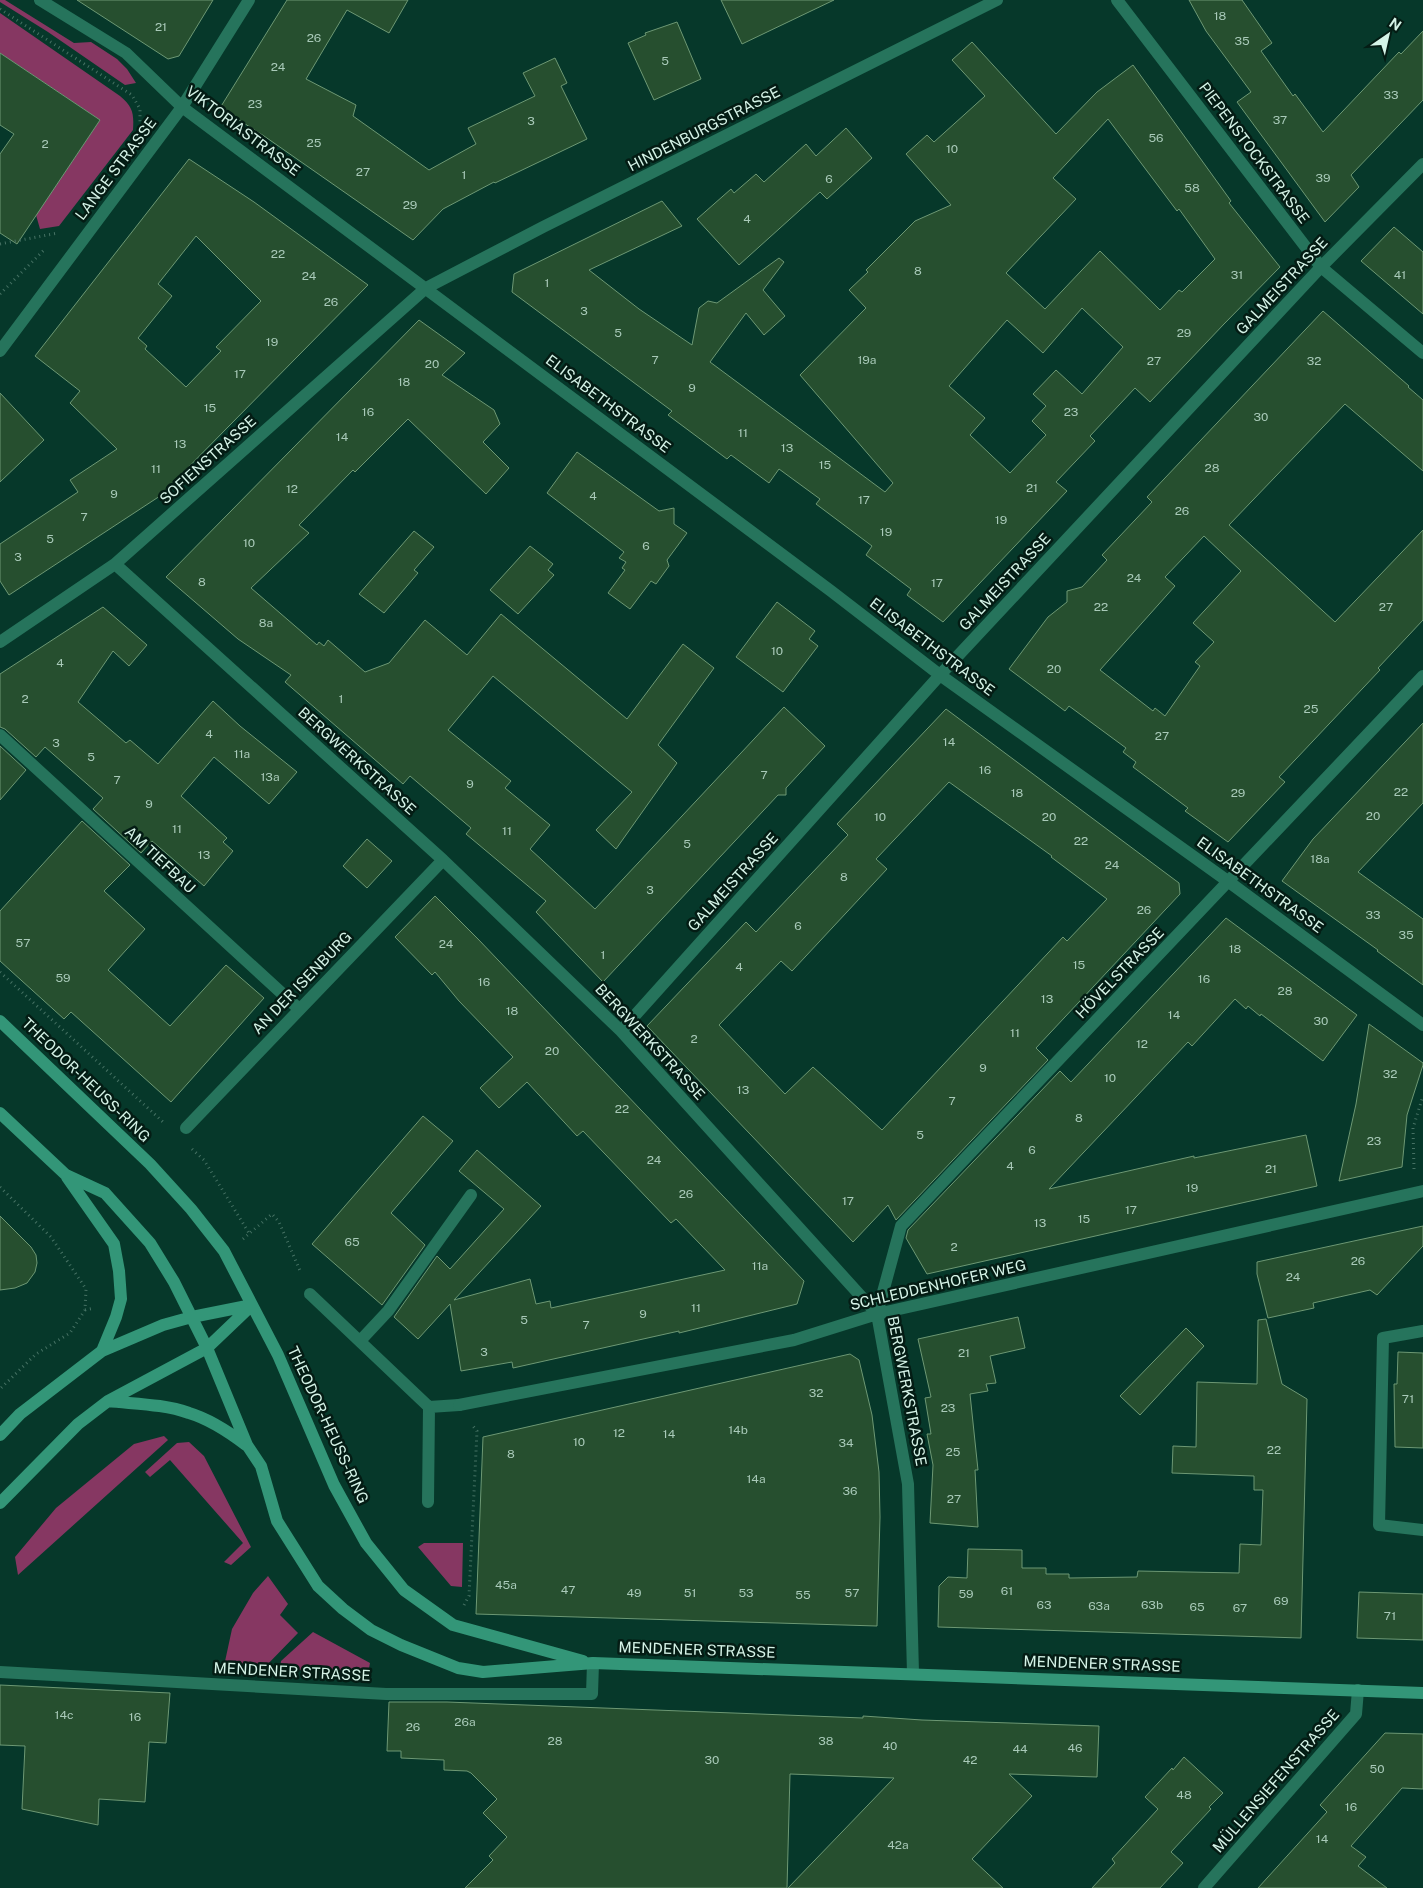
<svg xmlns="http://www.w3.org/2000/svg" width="1423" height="1888" font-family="'Public Sans',sans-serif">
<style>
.green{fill:#863762}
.building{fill:#264f2f;stroke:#6d9874;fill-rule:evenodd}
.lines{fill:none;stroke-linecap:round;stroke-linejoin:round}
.path{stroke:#467264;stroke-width:3;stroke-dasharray:1 4;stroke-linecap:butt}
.lane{stroke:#26745c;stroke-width:12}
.street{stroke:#26745c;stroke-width:12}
.secondary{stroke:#339678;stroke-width:12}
.labels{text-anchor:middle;stroke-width:5;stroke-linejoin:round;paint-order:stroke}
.number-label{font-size:12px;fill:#a9cab9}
.street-label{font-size:15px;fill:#d5f3e7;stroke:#041c14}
</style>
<rect width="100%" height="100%" fill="#06382a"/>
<!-- green -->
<path class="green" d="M0,0H5L74,43L91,42L117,59L127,69L136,83L125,85L48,32L0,2Z
M0,13L120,96C133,107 134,113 133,130L59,226L40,229L36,215L100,120L0,53Z
M164,1436L168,1440L18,1575L15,1557L56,1508L134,1444Z
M189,1442L204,1456L251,1547L231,1565L224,1562L243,1543L170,1460L150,1477L145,1472L177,1443Z
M424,1543H463L462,1587L451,1586L418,1547Z
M268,1576L288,1604L280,1615L298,1633L264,1668L224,1666L232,1629L253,1593Z
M313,1632L370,1663L368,1674L280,1669L281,1661Z"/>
<!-- building -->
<path class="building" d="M77,0H213L179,56L168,59Z
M287,0H408L389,33L347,10L306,79L356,105L353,116L429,170L476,144L468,128L535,96L523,73L555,58L567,83L561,86L587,139L495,183L494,182L443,209L413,240L264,136L220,108Z
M721,0H834L742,44Z
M1189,0H1242L1272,43L1261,51L1293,96L1295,94L1323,132L1399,52L1401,54L1423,31V100L1351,175L1359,187L1325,222L1237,102L1251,92L1206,31Z
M677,22L701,79L654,100L628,43L646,35L645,33Z
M972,42L1056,134L1097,92L1133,65L1231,201L1229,203L1280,267L1224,324L1150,402L1135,388L1090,436L1095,441L1056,482L1067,491L943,622L907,595L911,589L866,555L872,546L816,504L820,499L779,469L769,483L731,455L727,459L668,415L672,411L512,292L514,274L662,201L682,226L589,270L639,309L692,345L699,308L708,301L717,303L779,258L784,262L763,290L785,316L764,335L746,313L710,362L885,492L893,483L800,375L866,308L849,290L868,272L866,270L915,221L951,205L906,154L927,135L934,142L985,96L952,60ZM1108,119L1177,211L1179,209L1215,259L1182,292L1179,290L1160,310L1100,251L1045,309L1006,273L1076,199L1053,178ZM1082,308L1123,347L1082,394L1056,370L1033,394L1046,406L1032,421L1046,435L1010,473L970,435L985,418L949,386L1007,320L1043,353Z
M0,53L100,120L17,244L0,233V154L14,134L0,125Z
M846,128L872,158L827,199L820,192L739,265L697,219L731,189L734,193L756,174L764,182L806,144L816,156Z
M189,159L254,202L368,285L160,496L9,595L0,581V544L78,492L70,480L117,449L70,403L80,391L35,356ZM196,236L261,301L216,347L221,351L186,387L145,349L147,346L138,338L172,296L158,284Z
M1394,227L1423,252V314L1361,261Z
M1323,311L1409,386L1408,387L1423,400V471L1345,404L1229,525L1335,622L1423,530V620L1378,668L1380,670L1279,777L1285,782L1228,842L1185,811L1188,808L1133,767L1136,762L1123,752L1126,748L1069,706L1065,711L1009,669L1048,617L1067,602V591L1082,587L1107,560L1102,555L1152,502L1147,497ZM1204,536L1241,571L1193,623L1214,642L1195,662L1200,666L1165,716L1155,708L1153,711L1100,670L1175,586L1165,577Z
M419,320L465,353L442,375L494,410L500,424L483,442L509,468L486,494L408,419L355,472L353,470L299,525L309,533L251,588L317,645L319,642L324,646L328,640L365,672L389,663L425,620L467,655L501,614L627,719L683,644L714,668L658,745L677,763L616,849L596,830L632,792L493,676L448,730L511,781L505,788L550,825L530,849L595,909L784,707L825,746L786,788V795H778L603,982L536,912L546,901L466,834L471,828L410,776L403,784L285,682L291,675L238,639L166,577Z
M0,393L44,440L0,482Z
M577,452L659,511L674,508V524L687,533L667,560L669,566L656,584L651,581L630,609L608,593L625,570L622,568L626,562L619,558L624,552L547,493Z
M414,531L434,547L414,570L418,573L384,613L359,594Z
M530,546L553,564L548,570L554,575L518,614L490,590Z
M777,602L815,631L809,639L818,646L783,692L736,657Z
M103,607L147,645L129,666L113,651L78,702L126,743L130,740L158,764L213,701L240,726L297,772L269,804L214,757L181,796L227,838L223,842L233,851L204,886L152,841L141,853L93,809L103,798L45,747L36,757L5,729L0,727V674Z
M946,709L1179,883L1180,894L1036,1048L1048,1060L896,1220L888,1205L853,1242L647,1026L746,922L756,932L848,835L837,824ZM949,782L1052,856L1051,857L1107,899L1067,941L1063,937L882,1130L813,1067L785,1094L719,1025L781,961L792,971L887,869L876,859Z
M1423,723V803L1358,872L1423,919V985L1377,951L1378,950L1282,881L1313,839Z
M0,746L26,770L0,800Z
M82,821L130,865L104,891L145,929L108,970L170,1026L226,965L264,998L171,1102L71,1012L64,1019L0,961V911Z
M367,839L392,861L367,888L343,866Z
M435,896L478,939L804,1281L797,1304L679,1333V1331L513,1368L512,1362L461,1371L450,1304L418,1339L394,1317L437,1256L450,1269L504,1209L459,1171L477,1150L541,1206L454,1300L530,1279L536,1304L550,1301L551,1308L725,1270L676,1219L671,1223L583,1131L577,1136L527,1082L499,1108L480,1088L513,1057L459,1001L435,972L432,975L395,937Z
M1226,918L1357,1015L1323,1061L1261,1014L1260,1016L1248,1006L1246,1009L1235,999L1192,1046L1188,1042L1049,1189L1194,1156V1158L1306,1135L1317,1186L927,1274L906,1238L908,1230L1060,1071L1071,1082Z
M1369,1024L1423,1063V1065L1407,1115L1402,1167L1339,1181L1356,1104Z
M423,1116L453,1141L391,1213L425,1245L382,1305L312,1244Z
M0,1216L31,1247L36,1255L37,1263L35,1272L27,1283L15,1288L0,1290Z
M1423,1226V1246L1377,1295L1370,1290L1313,1303L1314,1308L1268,1318L1257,1274V1262Z
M1018,1317L1025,1348L990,1356L996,1383L986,1384L988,1391L970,1394L978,1470H975L978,1527L930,1523L933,1465L927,1434H931L925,1398L931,1397L918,1339Z
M1266,1319L1282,1384L1307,1399L1301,1638L938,1627L939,1586L948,1577L967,1578L968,1549L1022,1550V1568H1046V1574H1069V1578L1137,1577L1138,1571L1239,1573L1240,1544L1261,1545L1263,1490H1254V1476L1172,1473L1173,1446L1196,1447L1197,1382L1257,1384L1258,1320Z
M1186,1328L1204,1346L1140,1415L1120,1396Z
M1398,1352L1423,1353V1448L1395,1447L1394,1384H1397Z
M850,1354L859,1360L872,1415L879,1472L880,1517L877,1626L476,1614L483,1437Z
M1359,1592L1423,1594V1640L1357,1638Z
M0,1685L170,1693L166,1743L149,1742L145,1802L99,1799L98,1825L22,1809L25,1746L0,1745Z
M389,1702H447L863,1718V1716L922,1720L1099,1726L1097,1777L1009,1774L1032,1796L972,1859L1003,1888H788L894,1778L790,1774L787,1888H465L493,1860L489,1856L507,1837L483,1813L497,1799L471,1773L467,1771L444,1770V1760L401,1758V1751H387Z
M1385,1733L1423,1734V1789L1402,1788L1351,1846L1366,1857L1358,1866L1387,1888H1258L1327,1812L1320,1805Z
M1184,1757L1223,1793L1209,1807L1211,1809L1171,1852L1183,1863L1160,1888H1092L1115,1863L1112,1859L1158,1809L1145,1797L1172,1768L1173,1770Z"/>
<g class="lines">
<!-- path -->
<path class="path" d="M0,9L132,95L140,109V122
M0,244L58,233
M0,294L44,250
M0,972L163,1122
M192,1149L204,1160L249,1233
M1414,1169L1413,1128L1423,1096
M0,1187L51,1237L86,1289L85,1310L70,1333L36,1354L0,1389
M243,1239L272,1214L279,1222L301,1273
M85,1310L94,1308
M464,1605L469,1596L477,1431L473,1426"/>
<!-- lane -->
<path class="lane" d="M310,1294L429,1407L459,1405
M1423,1331L1383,1338L1379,1525L1423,1530
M360,1341L388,1311L471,1195
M428,1502L429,1407"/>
<!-- street -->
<path class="street" d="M40,0L126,53L182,107L831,591L940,675L1229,882L1423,1025
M1117,0L1321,267L1423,353
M0,351L182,107L249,0
M115,564L443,860L621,1031L877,1314L908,1484L913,1673
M0,642L115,564L426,288L543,227L997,0
M0,735L299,1009
M621,1031L940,675L1321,267L1423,164
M186,1128L443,860
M877,1314L901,1226L1423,676
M459,1405L794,1340L877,1314L1423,1191
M0,1672L386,1694H592L593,1663
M1204,1888L1356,1714L1358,1690"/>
<!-- secondary -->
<path class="secondary" d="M0,1021L150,1164L191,1209L224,1251L278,1355L334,1485L366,1543L404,1590L453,1625L583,1661
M0,1113L66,1175L105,1193L150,1243L174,1282L207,1348L247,1445L261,1466L277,1521L318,1586L343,1609L371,1630L401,1645L458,1668L483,1672L593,1663L1423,1693
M67,1177L114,1244L119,1271L121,1299L116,1317L102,1351
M108,1401C135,1404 164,1404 189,1413C209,1419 229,1432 246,1445
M0,1435L20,1414L102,1351L163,1325L192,1317L252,1305
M0,1503L78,1424L108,1401L207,1348L252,1305"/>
</g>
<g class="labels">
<!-- number labels -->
<g class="number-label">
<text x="1220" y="20">18</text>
<text x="161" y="31">21</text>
<text x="314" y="42">26</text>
<text x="1242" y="45">35</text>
<text x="665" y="65">5</text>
<text x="278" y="71">24</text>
<text x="1391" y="99">33</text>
<text x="255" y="108">23</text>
<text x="1280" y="124">37</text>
<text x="531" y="125">3</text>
<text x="1156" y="142">56</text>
<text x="314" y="147">25</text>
<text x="45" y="148">2</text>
<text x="952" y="153">10</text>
<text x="363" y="176">27</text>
<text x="464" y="179">1</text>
<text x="1323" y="182">39</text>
<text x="829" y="183">6</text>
<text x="1192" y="192">58</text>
<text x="410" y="209">29</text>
<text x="747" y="223">4</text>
<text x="278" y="258">22</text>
<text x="918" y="275">8</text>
<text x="1237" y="279">31</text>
<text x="1400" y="279">41</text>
<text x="309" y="280">24</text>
<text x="547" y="287">1</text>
<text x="331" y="306">26</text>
<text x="584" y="315">3</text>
<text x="618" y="337">5</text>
<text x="1184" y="337">29</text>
<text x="272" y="346">19</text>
<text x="655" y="364">7</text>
<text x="867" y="364">19a</text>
<text x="1154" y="365">27</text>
<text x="1314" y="365">32</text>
<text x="432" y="368">20</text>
<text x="240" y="378">17</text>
<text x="404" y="386">18</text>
<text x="692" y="392">9</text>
<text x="210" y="412">15</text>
<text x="368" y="416">16</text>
<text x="1071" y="416">23</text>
<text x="1261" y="421">30</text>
<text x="743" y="437">11</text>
<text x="342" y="441">14</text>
<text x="180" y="448">13</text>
<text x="787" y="452">13</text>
<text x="825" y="469">15</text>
<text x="1212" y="472">28</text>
<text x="156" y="473">11</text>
<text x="1032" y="492">21</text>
<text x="292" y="493">12</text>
<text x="114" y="498">9</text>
<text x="593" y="500">4</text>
<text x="864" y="504">17</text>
<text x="1182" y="515">26</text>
<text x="84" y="521">7</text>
<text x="1001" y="524">19</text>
<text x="886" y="536">19</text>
<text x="50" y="543">5</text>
<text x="249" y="547">10</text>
<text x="646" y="550">6</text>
<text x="18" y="561">3</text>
<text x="1134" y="582">24</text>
<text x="202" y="586">8</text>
<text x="937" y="587">17</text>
<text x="1101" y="611">22</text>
<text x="1386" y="611">27</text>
<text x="266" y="627">8a</text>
<text x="777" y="655">10</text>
<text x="60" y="667">4</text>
<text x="1054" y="673">20</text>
<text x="25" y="703">2</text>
<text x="341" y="703">1</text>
<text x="1311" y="713">25</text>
<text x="209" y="738">4</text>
<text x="1162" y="740">27</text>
<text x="949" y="746">14</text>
<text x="56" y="747">3</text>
<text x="242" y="758">11a</text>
<text x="91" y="761">5</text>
<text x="985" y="774">16</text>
<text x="764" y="779">7</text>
<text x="270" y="781">13a</text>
<text x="117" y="784">7</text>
<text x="470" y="788">9</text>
<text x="1401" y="796">22</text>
<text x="1017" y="797">18</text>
<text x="1238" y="797">29</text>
<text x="149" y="808">9</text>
<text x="1373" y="820">20</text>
<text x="880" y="821">10</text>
<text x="1049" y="821">20</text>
<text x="177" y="833">11</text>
<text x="507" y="835">11</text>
<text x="1081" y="845">22</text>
<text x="687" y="848">5</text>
<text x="204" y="859">13</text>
<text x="1320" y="863">18a</text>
<text x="1112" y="869">24</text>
<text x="844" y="881">8</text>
<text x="650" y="894">3</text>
<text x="1144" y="914">26</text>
<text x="1373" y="919">33</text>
<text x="798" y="930">6</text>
<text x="1406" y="939">35</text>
<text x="23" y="947">57</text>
<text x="446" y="948">24</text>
<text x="1235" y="953">18</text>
<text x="603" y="959">1</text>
<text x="1079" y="969">15</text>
<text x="739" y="971">4</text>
<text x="63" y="982">59</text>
<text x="1204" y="983">16</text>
<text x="484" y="986">16</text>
<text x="1285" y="995">28</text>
<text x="1047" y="1003">13</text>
<text x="512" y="1015">18</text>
<text x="1174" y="1019">14</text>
<text x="1321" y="1025">30</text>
<text x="1015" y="1037">11</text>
<text x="694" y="1043">2</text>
<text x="1142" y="1048">12</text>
<text x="552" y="1055">20</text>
<text x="983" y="1072">9</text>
<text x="1390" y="1078">32</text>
<text x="1110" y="1082">10</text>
<text x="743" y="1094">13</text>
<text x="952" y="1105">7</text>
<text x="622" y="1113">22</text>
<text x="1079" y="1122">8</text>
<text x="920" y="1139">5</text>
<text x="1374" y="1145">23</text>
<text x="1032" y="1154">6</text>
<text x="654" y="1164">24</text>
<text x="1010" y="1170">4</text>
<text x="1271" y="1173">21</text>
<text x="1192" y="1192">19</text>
<text x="686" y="1198">26</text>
<text x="848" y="1205">17</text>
<text x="1131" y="1214">17</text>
<text x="1084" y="1223">15</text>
<text x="1040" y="1227">13</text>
<text x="352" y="1246">65</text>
<text x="954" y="1251">2</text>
<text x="1358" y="1265">26</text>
<text x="760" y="1270">11a</text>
<text x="1293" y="1281">24</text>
<text x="696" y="1312">11</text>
<text x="643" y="1318">9</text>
<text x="524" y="1324">5</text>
<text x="586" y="1329">7</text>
<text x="484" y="1356">3</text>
<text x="964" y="1357">21</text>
<text x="816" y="1397">32</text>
<text x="1408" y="1403">71</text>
<text x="948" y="1412">23</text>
<text x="738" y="1434">14b</text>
<text x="619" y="1437">12</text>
<text x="669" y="1438">14</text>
<text x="579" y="1446">10</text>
<text x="846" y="1447">34</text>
<text x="1274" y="1454">22</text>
<text x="953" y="1456">25</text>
<text x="511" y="1458">8</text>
<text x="756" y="1483">14a</text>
<text x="850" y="1495">36</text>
<text x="954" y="1503">27</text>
<text x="506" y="1589">45a</text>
<text x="568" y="1594">47</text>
<text x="1007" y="1595">61</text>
<text x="634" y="1597">49</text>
<text x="690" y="1597">51</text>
<text x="746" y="1597">53</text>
<text x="852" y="1597">57</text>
<text x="966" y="1598">59</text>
<text x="803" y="1599">55</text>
<text x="1281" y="1605">69</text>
<text x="1044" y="1609">63</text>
<text x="1152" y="1609">63b</text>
<text x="1099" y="1610">63a</text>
<text x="1197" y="1611">65</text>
<text x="1240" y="1612">67</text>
<text x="1390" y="1620">71</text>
<text x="64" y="1719">14c</text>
<text x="135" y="1721">16</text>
<text x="465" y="1726">26a</text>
<text x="413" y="1731">26</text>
<text x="555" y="1745">28</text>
<text x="826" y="1745">38</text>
<text x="890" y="1750">40</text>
<text x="1075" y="1752">46</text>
<text x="1020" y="1753">44</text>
<text x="712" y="1764">30</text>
<text x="970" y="1764">42</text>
<text x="1377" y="1773">50</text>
<text x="1184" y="1799">48</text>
<text x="1351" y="1811">16</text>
<text x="1322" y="1843">14</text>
<text x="898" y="1849">42a</text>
</g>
<!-- street labels -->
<g class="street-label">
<text transform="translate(704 129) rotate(-27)" y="5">HINDENBURGSTRASSE</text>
<text transform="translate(243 131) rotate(37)" y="5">VIKTORIASTRASSE</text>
<text transform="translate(1254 153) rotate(53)" y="5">PIEPENSTOCKSTRASSE</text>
<text transform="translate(116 169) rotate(-53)" y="5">LANGE STRASSE</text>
<text transform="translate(1282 286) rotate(-47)" y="5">GALMEISTRASSE</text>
<text transform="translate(608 404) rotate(37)" y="5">ELISABETHSTRASSE</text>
<text transform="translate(208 460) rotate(-42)" y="5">SOFIENSTRASSE</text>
<text transform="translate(1005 582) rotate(-47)" y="5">GALMEISTRASSE</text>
<text transform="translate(932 647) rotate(37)" y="5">ELISABETHSTRASSE</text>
<text transform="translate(357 761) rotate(42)" y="5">BERGWERKSTRASSE</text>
<text transform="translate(160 860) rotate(43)" y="5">AM TIEFBAU</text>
<text transform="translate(733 882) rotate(-48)" y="5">GALMEISTRASSE</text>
<text transform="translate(1260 885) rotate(36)" y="5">ELISABETHSTRASSE</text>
<text transform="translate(1120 973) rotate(-46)" y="5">HÖVELSTRASSE</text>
<text transform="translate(302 983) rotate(-46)" y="5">AN DER ISENBURG</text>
<text transform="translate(650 1042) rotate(47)" y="5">BERGWERKSTRASSE</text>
<text transform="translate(86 1080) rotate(44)" y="5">THEODOR-HEUSS-RING</text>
<text transform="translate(938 1285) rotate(-13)" y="5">SCHLEDDENHOFER WEG</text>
<text transform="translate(907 1391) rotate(79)" y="5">BERGWERKSTRASSE</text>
<text transform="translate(328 1425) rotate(65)" y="5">THEODOR-HEUSS-RING</text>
<text transform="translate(697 1650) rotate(2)" y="5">MENDENER STRASSE</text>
<text transform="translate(1102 1664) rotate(2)" y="5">MENDENER STRASSE</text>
<text transform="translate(292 1672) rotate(3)" y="5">MENDENER STRASSE</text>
<text transform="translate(1276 1781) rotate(-49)" y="5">MÜLLENSIEFENSTRASSE</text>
</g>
</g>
<!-- north arrow -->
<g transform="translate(1388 35) rotate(34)" stroke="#041c14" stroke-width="4" paint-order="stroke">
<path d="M0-4L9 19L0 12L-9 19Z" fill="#d5f3e7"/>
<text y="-8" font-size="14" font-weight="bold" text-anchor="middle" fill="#d5f3e7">N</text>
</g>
</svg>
